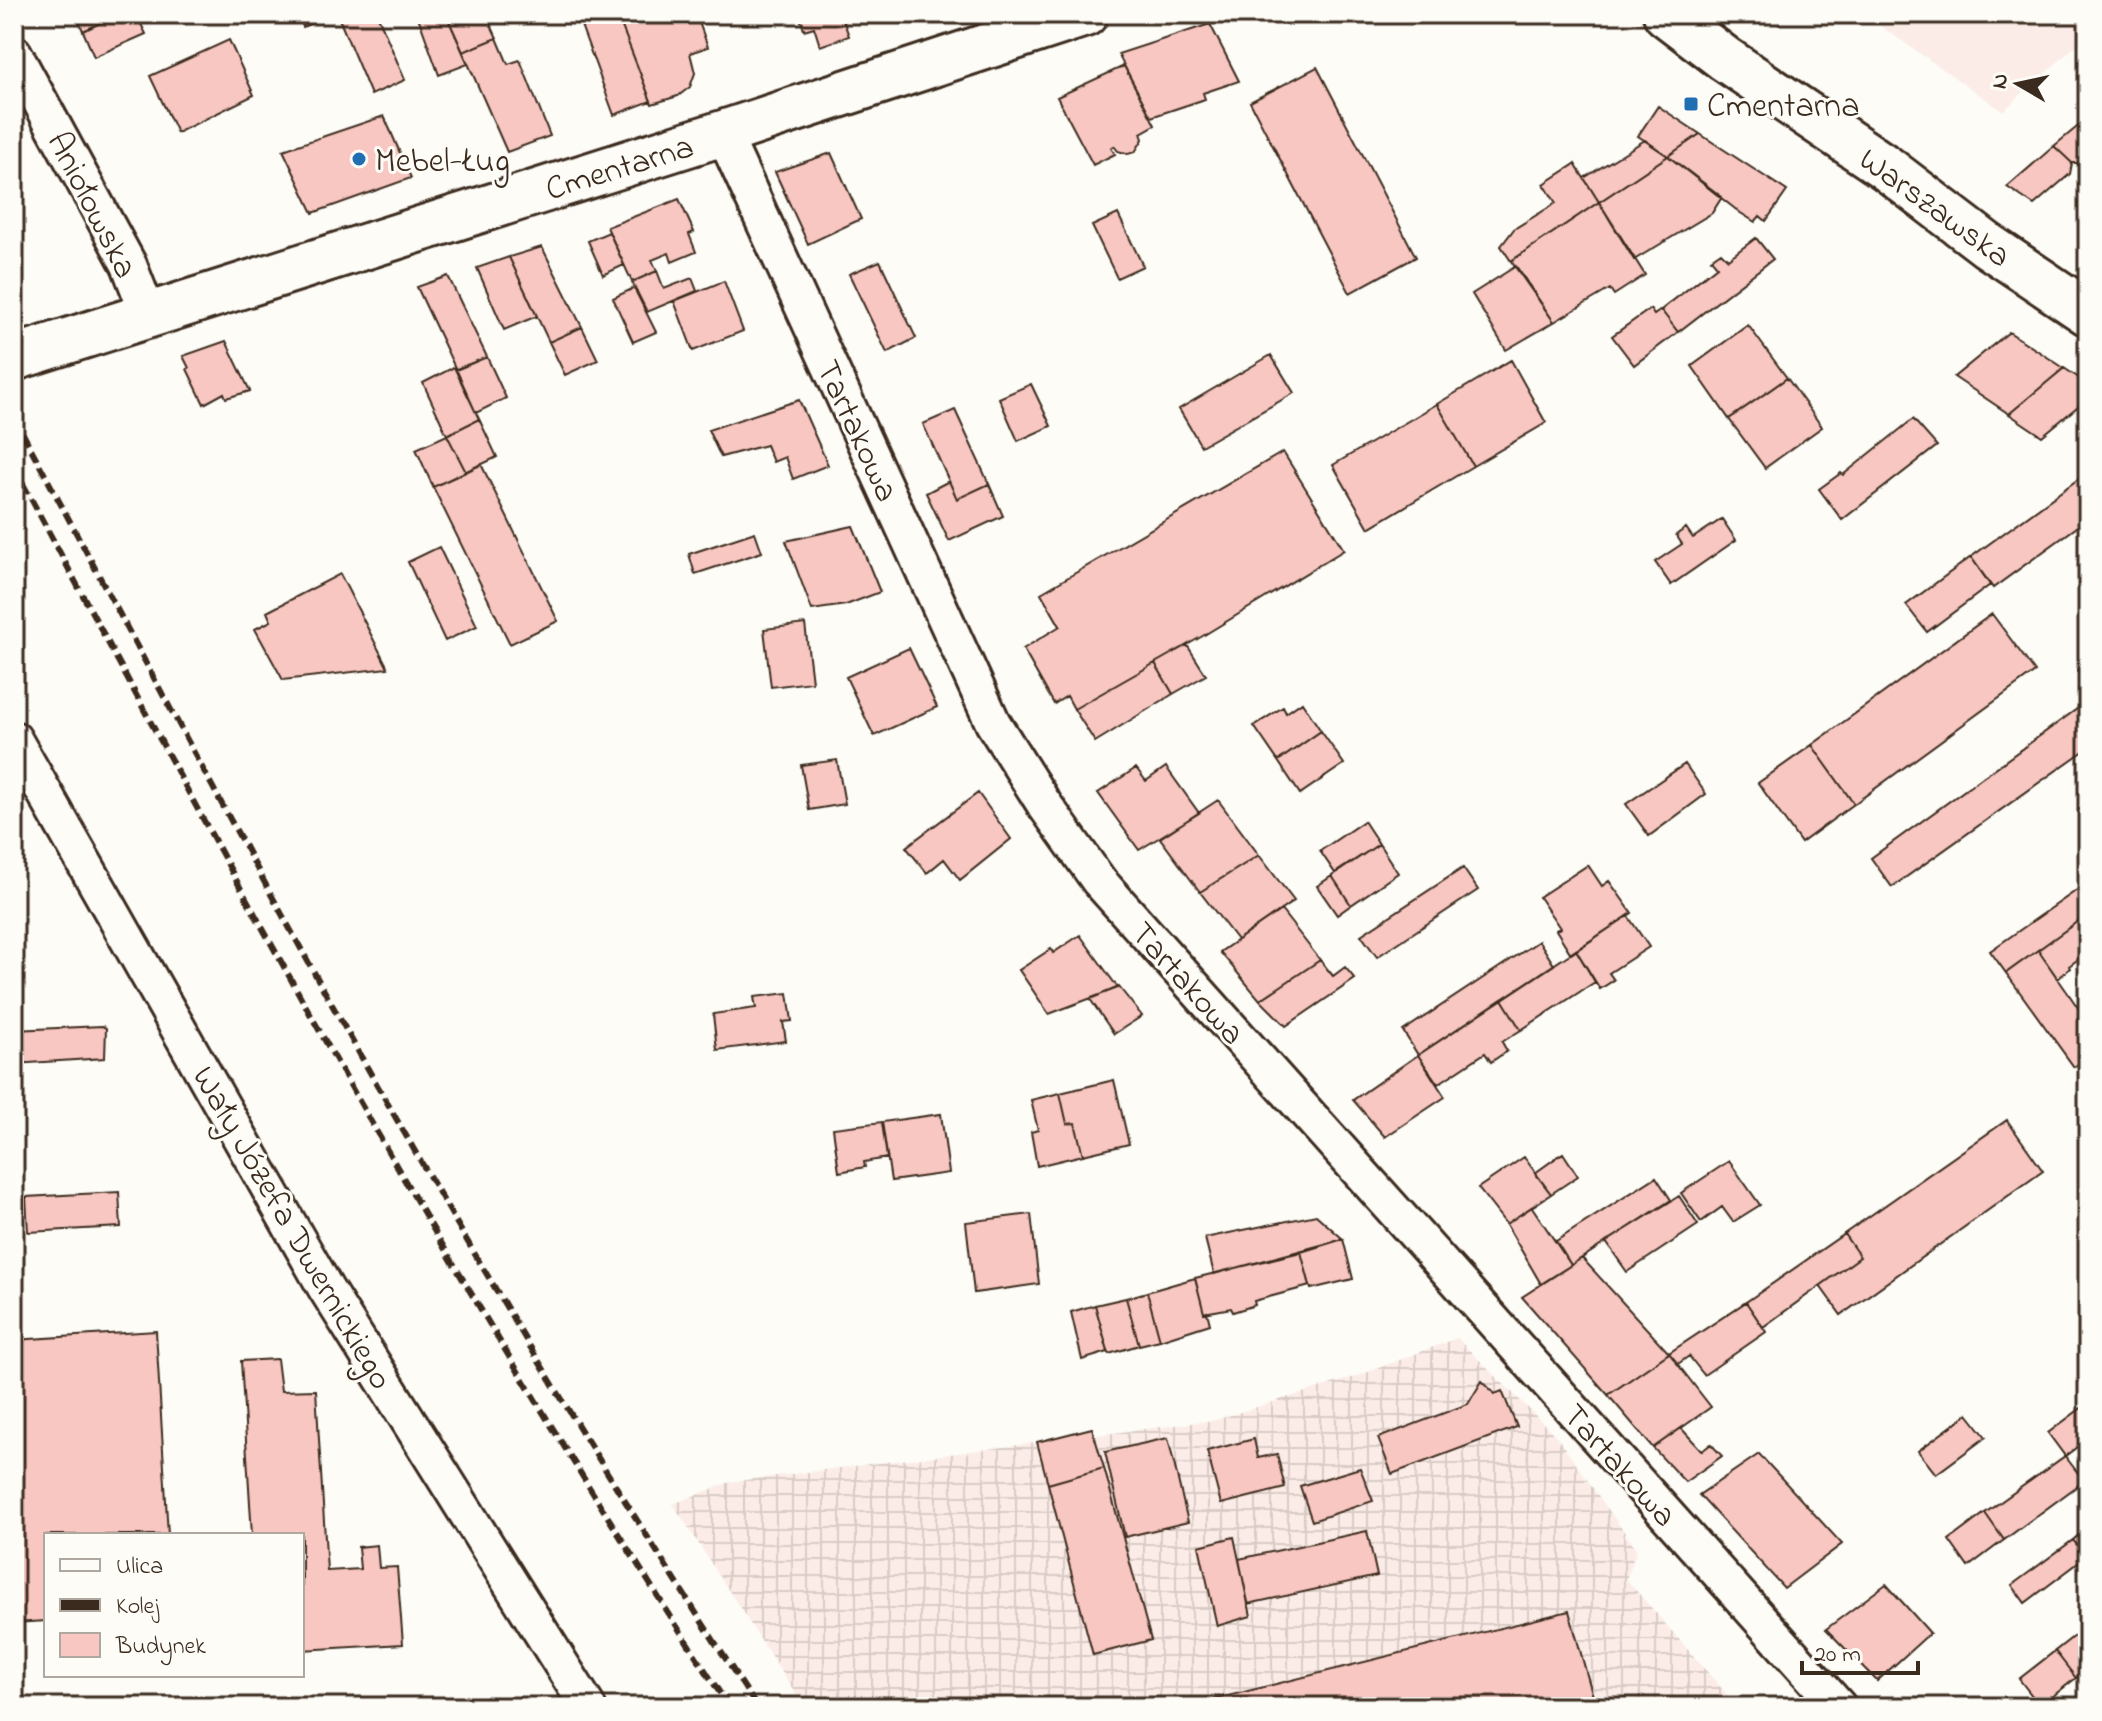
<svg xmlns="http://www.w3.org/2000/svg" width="2102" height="1721" font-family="'Indie Flower',sans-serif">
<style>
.built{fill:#fcece7}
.industrial{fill:url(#industrial-grid)}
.building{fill:#f8c7c1;stroke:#3b2a1e;stroke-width:2}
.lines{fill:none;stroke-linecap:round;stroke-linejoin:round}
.street-casing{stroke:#3b2a1e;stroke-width:40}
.secondary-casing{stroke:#3b2a1e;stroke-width:50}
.street{stroke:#fdfcf7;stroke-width:34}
.secondary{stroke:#fdfcf7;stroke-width:44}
.rail{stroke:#3b2a1e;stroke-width:6;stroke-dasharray:12 6;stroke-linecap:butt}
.poi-dot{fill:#1f6fb2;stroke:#fdfcf7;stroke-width:3}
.labels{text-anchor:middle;stroke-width:6;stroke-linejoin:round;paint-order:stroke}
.poi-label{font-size:34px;fill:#3b2a1e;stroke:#fdfcf7;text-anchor:start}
.street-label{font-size:34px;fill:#3b2a1e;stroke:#fdfcf7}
</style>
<defs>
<pattern id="industrial-grid" width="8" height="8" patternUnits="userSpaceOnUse" patternTransform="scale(2)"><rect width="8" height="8" fill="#fcece7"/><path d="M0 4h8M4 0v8" fill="none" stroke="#d9cbc6"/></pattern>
</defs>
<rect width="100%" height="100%" fill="#fdfcf7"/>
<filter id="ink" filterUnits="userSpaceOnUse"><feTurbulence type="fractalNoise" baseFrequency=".0125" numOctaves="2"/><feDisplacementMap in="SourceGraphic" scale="16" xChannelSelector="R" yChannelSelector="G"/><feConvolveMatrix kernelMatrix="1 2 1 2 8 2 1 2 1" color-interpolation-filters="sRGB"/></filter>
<g filter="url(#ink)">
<!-- built -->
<path class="built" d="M1863,14H2088V35L2003,111Z"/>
<!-- industrial -->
<path class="industrial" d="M1457,1338L1556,1436L1637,1550L1626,1579L1738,1707H804L673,1504L730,1482L1215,1420L1358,1376Z"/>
<!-- building -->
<path class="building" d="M76,14H120L83,31Z
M120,14H136L146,34L94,57L83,31Z
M298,14H333L303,27Z
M337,14H377L405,80L371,95Z
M417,14H446L468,64L439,75Z
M446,14H486L497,38L463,52Z
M585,14H617L651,101L614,115L578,17Z
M617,14H696L708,47L690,53L695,73L690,87L678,96L652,104Z
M799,14H841L849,36L820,46L814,27L804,30Z
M1210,24L1239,81L1203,93L1205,99L1151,117L1118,54Z
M497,38L508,64L520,60L550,136L507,152L463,52Z
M229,40L254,95L177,133L150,76Z
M1124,66L1155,125L1141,133L1143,139L1135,152L1128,154L1118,151L1114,146L1111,148L1115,154L1093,165L1057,97Z
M1317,67L1416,257L1350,293L1250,102Z
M1658,106L1700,134L1668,156L1638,136Z
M384,116L411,178L313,213L283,150Z
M2088,118V160L2084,163H2072L2054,146Z
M1700,134L1787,191L1766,221L1760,216L1755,222L1739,212L1668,156Z
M1645,140L1668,156L1599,202L1584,178Z
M2054,146L2072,163L2070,174L2034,205L2007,187Z
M831,153L861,219L808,244L775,172Z
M1668,156L1722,197L1712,213L1634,260L1599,202Z
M1575,164L1599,202L1511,261L1501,246L1514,229L1556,203L1544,184Z
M679,199L694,232L689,234L696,252L672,262L669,253L652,260L657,271L632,282L607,227Z
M1599,202L1645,275L1614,295L1610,289L1554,322L1511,261Z
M1118,214L1143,266L1117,278L1092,226Z
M609,232L624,265L603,275L588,241Z
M1756,238L1773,259L1678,332L1661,310L1717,266L1711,259L1721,252L1728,259Z
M542,247L582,327L549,342L509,257Z
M509,257L537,316L504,330L477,268Z
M880,261L916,338L887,353L849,274Z
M1516,266L1554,322L1506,350L1472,294Z
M657,271L664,289L692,278L697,291L647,312L632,282Z
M448,276L487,357L456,370L417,287Z
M724,281L743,331L693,351L674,301Z
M14,288L24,310L14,315Z
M634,288L656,332L633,342L613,298Z
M1650,309L1654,315L1661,310L1678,332L1634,365L1612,336Z
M1748,325L1787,378L1729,419L1692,366Z
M582,327L598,360L565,375L549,342Z
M2009,332L2064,368L2009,414L1954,377Z
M226,341L250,391L226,398L224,393L204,404L187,369L189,368L183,356Z
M1271,355L1294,393L1201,446L1179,409Z
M487,357L506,398L476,413L456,369Z
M1511,360L1546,423L1473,466L1437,404Z
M454,367L479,419L447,435L423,383Z
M2064,368L2088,384V398L2042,436L2009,414Z
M1787,378L1822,427L1765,468L1729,419Z
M1031,384L1051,426L1018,441L999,398Z
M799,400L828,465L793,479L785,457L773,462L766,445L721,457L708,430Z
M1437,404L1473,466L1369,528L1333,465Z
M955,410L989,484L957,499L923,424Z
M479,419L497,457L466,472L447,435Z
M1913,419L1937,446L1842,520L1819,489L1841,473L1843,475Z
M447,435L466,472L433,487L416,449Z
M1283,452L1344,550L1201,637L1074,709L1067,696L1054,704L1023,649L1060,626L1041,593Z
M481,464L558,621L510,644L433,487Z
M2088,472V519L1993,588L1971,557Z
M949,481L957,499L989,484L1003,516L949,541L926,493Z
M1722,519L1736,540L1671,585L1655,562L1682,544L1676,535L1686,528L1693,538Z
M853,526L880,592L846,605L812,610L786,541Z
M755,532L762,552L695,574L689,554Z
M439,547L477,626L445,641L408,562Z
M1971,557L1990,585L1927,632L1906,605Z
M340,574L388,668L283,680L255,629L271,621L267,612Z
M1992,614L2035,672L1854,804L1812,745Z
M805,624L812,682L771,687L764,629Z
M1187,645L1206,675L1173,694L1155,663Z
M909,648L937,707L874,736L846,677Z
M1155,663L1173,694L1095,742L1074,709Z
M2088,701V748L1892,887L1871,858Z
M1302,702L1321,731L1278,761L1254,726L1283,707L1286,713Z
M1321,731L1344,764L1300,794L1278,761Z
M1812,745L1854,804L1801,843L1758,783Z
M837,760L845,804L809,810L801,765Z
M1685,764L1706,794L1649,836L1626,804Z
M1166,767L1199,813L1139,850L1098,793L1136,768L1146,781Z
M978,793L1011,839L960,880L944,859L927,873L906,847Z
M1218,800L1259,855L1200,892L1160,838Z
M1364,821L1379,844L1335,873L1320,851Z
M1379,844L1398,873L1351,905L1332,876Z
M1259,855L1294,901L1237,940L1200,892Z
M1588,865L1602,886L1609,881L1632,913L1571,954L1556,930L1560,928L1539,897Z
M1463,868L1478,890L1377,957L1361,935Z
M1332,876L1351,905L1337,915L1317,886Z
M2080,888L2088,900V914L2006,973L1990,951Z
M1281,910L1320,960L1260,1000L1220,952Z
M2088,914V952L2069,966L2070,968L2058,979L2038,950Z
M1628,916L1649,947L1609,973L1614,980L1600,989L1576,950Z
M1080,935L1118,988L1049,1014L1019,970L1051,949L1053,953Z
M1539,941L1554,965L1418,1055L1403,1031Z
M1576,950L1595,982L1521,1030L1502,999Z
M2038,950L2088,1022V1057L2074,1067L2006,973Z
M1320,960L1333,976L1345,967L1355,979L1286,1026L1260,1000Z
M1119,987L1142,1016L1114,1034L1090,999Z
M788,993L792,1021L783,1022L786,1041L717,1050L713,1014L756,1008L754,997Z
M18,994L20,1030H14V995Z
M1502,999L1521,1030L1502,1042L1507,1051L1491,1062L1485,1053L1438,1084L1418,1055Z
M102,1026L106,1028L105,1058L14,1064V1030Z
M1418,1055L1445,1097L1385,1137L1353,1100Z
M1114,1080L1129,1144L1083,1155L1075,1123L1067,1124L1060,1093Z
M1060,1093L1067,1124L1075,1123L1083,1155L1037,1166L1031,1132L1038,1130L1031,1100Z
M941,1114L949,1173L891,1181L882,1122Z
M2007,1120L2043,1171L1841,1315L1820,1286L1860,1257L1844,1234Z
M882,1122L887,1158L864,1162L865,1167L839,1172L833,1128Z
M1563,1153L1578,1176L1551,1194L1535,1173Z
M1524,1157L1551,1194L1506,1224L1478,1188Z
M1729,1161L1760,1205L1733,1222L1722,1207L1701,1222L1681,1193Z
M1656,1177L1671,1200L1571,1265L1556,1241Z
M119,1192L121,1227L28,1232L26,1197Z
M1679,1196L1698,1225L1627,1272L1606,1242Z
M1532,1207L1571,1265L1541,1284L1506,1224Z
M1031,1214L1039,1284L974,1293L966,1222Z
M1316,1215L1343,1239L1214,1274L1205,1238Z
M1844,1234L1860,1257L1763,1327L1746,1302Z
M1343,1239L1353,1279L1311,1289L1301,1252Z
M1301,1252L1310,1286L1254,1301L1255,1305L1233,1312L1231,1308L1204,1313L1195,1278Z
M1582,1258L1669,1353L1608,1395L1522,1297Z
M1195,1278L1204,1313L1207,1312L1210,1324L1160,1340L1147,1292Z
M1147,1292L1160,1340L1139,1345L1126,1298Z
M1126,1298L1139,1345L1109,1354L1095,1305Z
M1746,1302L1766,1332L1704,1375L1689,1356L1678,1364L1669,1353Z
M1095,1305L1108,1352L1082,1360L1071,1312Z
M156,1331L168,1535H46V1621L14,1623V1340Z
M1669,1353L1711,1407L1653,1448L1608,1395Z
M277,1359L281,1391L316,1390L327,1571L360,1569L358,1547L377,1545L379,1568L397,1567L403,1644L302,1650V1535H252L241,1361Z
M1482,1381L1495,1394L1502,1391L1517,1427L1392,1474L1378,1438L1468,1404Z
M2088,1403V1439L2065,1456L2048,1433Z
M1968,1414L1986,1437L1936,1474L1918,1451Z
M1092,1428L1104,1468L1048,1484L1037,1442Z
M1681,1428L1702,1451L1711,1444L1722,1456L1685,1482L1653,1448Z
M1168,1438L1188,1522L1125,1537L1105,1452Z
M1254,1439L1258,1458L1277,1454L1285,1488L1221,1504L1207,1451Z
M1759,1454L1842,1544L1784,1588L1699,1495Z
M2065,1456L2084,1481L2004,1540L1985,1513Z
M1104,1468L1151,1640L1093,1655L1048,1484Z
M1360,1468L1373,1501L1312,1521L1300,1486Z
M1985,1513L2004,1540L1968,1567L1949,1540Z
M2088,1527V1555L2086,1557L2073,1540Z
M1367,1531L1377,1576L1248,1604L1239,1559Z
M1234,1537L1251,1616L1217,1626L1199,1546Z
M2073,1540L2086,1557L2025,1603L2012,1585Z
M1886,1584L1930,1633L1877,1681L1826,1629Z
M1569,1611L1596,1707L1188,1706Z
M2088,1625V1668L2076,1678L2055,1651Z
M2055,1651L2076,1678L2040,1706L2019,1679Z
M2088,1671V1689L2079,1679Z
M2053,1698L2064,1707H2045Z
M413,1704V1707H365Z"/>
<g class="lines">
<defs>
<path id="street" d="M14,53L129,265L148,314
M723,133L993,723L1044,804L1099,881L1839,1707
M14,739L326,1289L588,1707"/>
<path id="secondary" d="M1666,14L1725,59L1885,167L1987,245L2088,313
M14,358L723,133L1085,14"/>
</defs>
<!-- street casing -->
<use href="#street" class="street-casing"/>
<!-- secondary casing -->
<use href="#secondary" class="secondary-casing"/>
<!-- street -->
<use href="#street" class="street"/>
<!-- secondary -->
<use href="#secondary" class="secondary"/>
<!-- rail -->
<path class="rail" d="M14,417C171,709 325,1003 495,1288C579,1430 667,1569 757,1707
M14,467C108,642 201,818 298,992C433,1236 577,1473 729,1707"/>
</g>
</g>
<!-- markers -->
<g class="poi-dot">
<rect x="1683" y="96" width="16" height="16" rx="4"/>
<circle cx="359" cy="159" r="8"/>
</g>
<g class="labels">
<!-- poi labels -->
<g class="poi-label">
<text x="1707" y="116">Cmentarna</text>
<text x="375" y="171">Mebel-Ług</text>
</g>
<!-- street labels -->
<g class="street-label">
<text transform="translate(619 166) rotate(-17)" y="12">Cmentarna</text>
<text transform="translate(94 204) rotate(63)" y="12">Aniołowska</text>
<text transform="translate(1936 206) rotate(36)" y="12">Warszawska</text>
<text transform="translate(859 430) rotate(65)" y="12">Tartakowa</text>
<text transform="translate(1189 982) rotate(48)" y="12">Tartakowa</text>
<text transform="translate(294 1227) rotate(60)" y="12">Wały Józefa Dwernickiego</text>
<text transform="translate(1621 1464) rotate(48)" y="12">Tartakowa</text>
</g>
</g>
<!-- margin -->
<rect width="2102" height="1721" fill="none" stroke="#fdfcf7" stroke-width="48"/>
<rect x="24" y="24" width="2054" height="1673" fill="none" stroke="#3b2a1e" stroke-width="3" filter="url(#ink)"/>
<!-- legend -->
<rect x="44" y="1533" width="260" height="144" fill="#fdfcf7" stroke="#afa8a0" stroke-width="2"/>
<rect x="60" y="1559" width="40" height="12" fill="#fdfcf7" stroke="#afa8a0" stroke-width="2"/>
<text x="116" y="1573" font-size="24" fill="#3b2a1e">Ulica</text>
<rect x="60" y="1599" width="40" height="12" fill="#3b2a1e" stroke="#afa8a0" stroke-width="2"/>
<text x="116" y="1613" font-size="24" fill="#3b2a1e">Kolej</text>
<rect x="60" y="1633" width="40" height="24" fill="#f8c7c1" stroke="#afa8a0" stroke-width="2"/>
<text x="116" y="1653" font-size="24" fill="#3b2a1e">Budynek</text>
<!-- north arrow -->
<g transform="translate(2018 84) rotate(279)" stroke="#fdfcf7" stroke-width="6" paint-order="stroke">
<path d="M0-6L14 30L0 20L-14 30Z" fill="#3b2a1e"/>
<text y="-12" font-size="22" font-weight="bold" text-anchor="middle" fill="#3b2a1e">N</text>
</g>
<!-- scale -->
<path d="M1802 1661v12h116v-12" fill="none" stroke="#3b2a1e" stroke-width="4"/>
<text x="1814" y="1661" font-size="24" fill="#3b2a1e" stroke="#fdfcf7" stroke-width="6" paint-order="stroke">20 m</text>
</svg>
